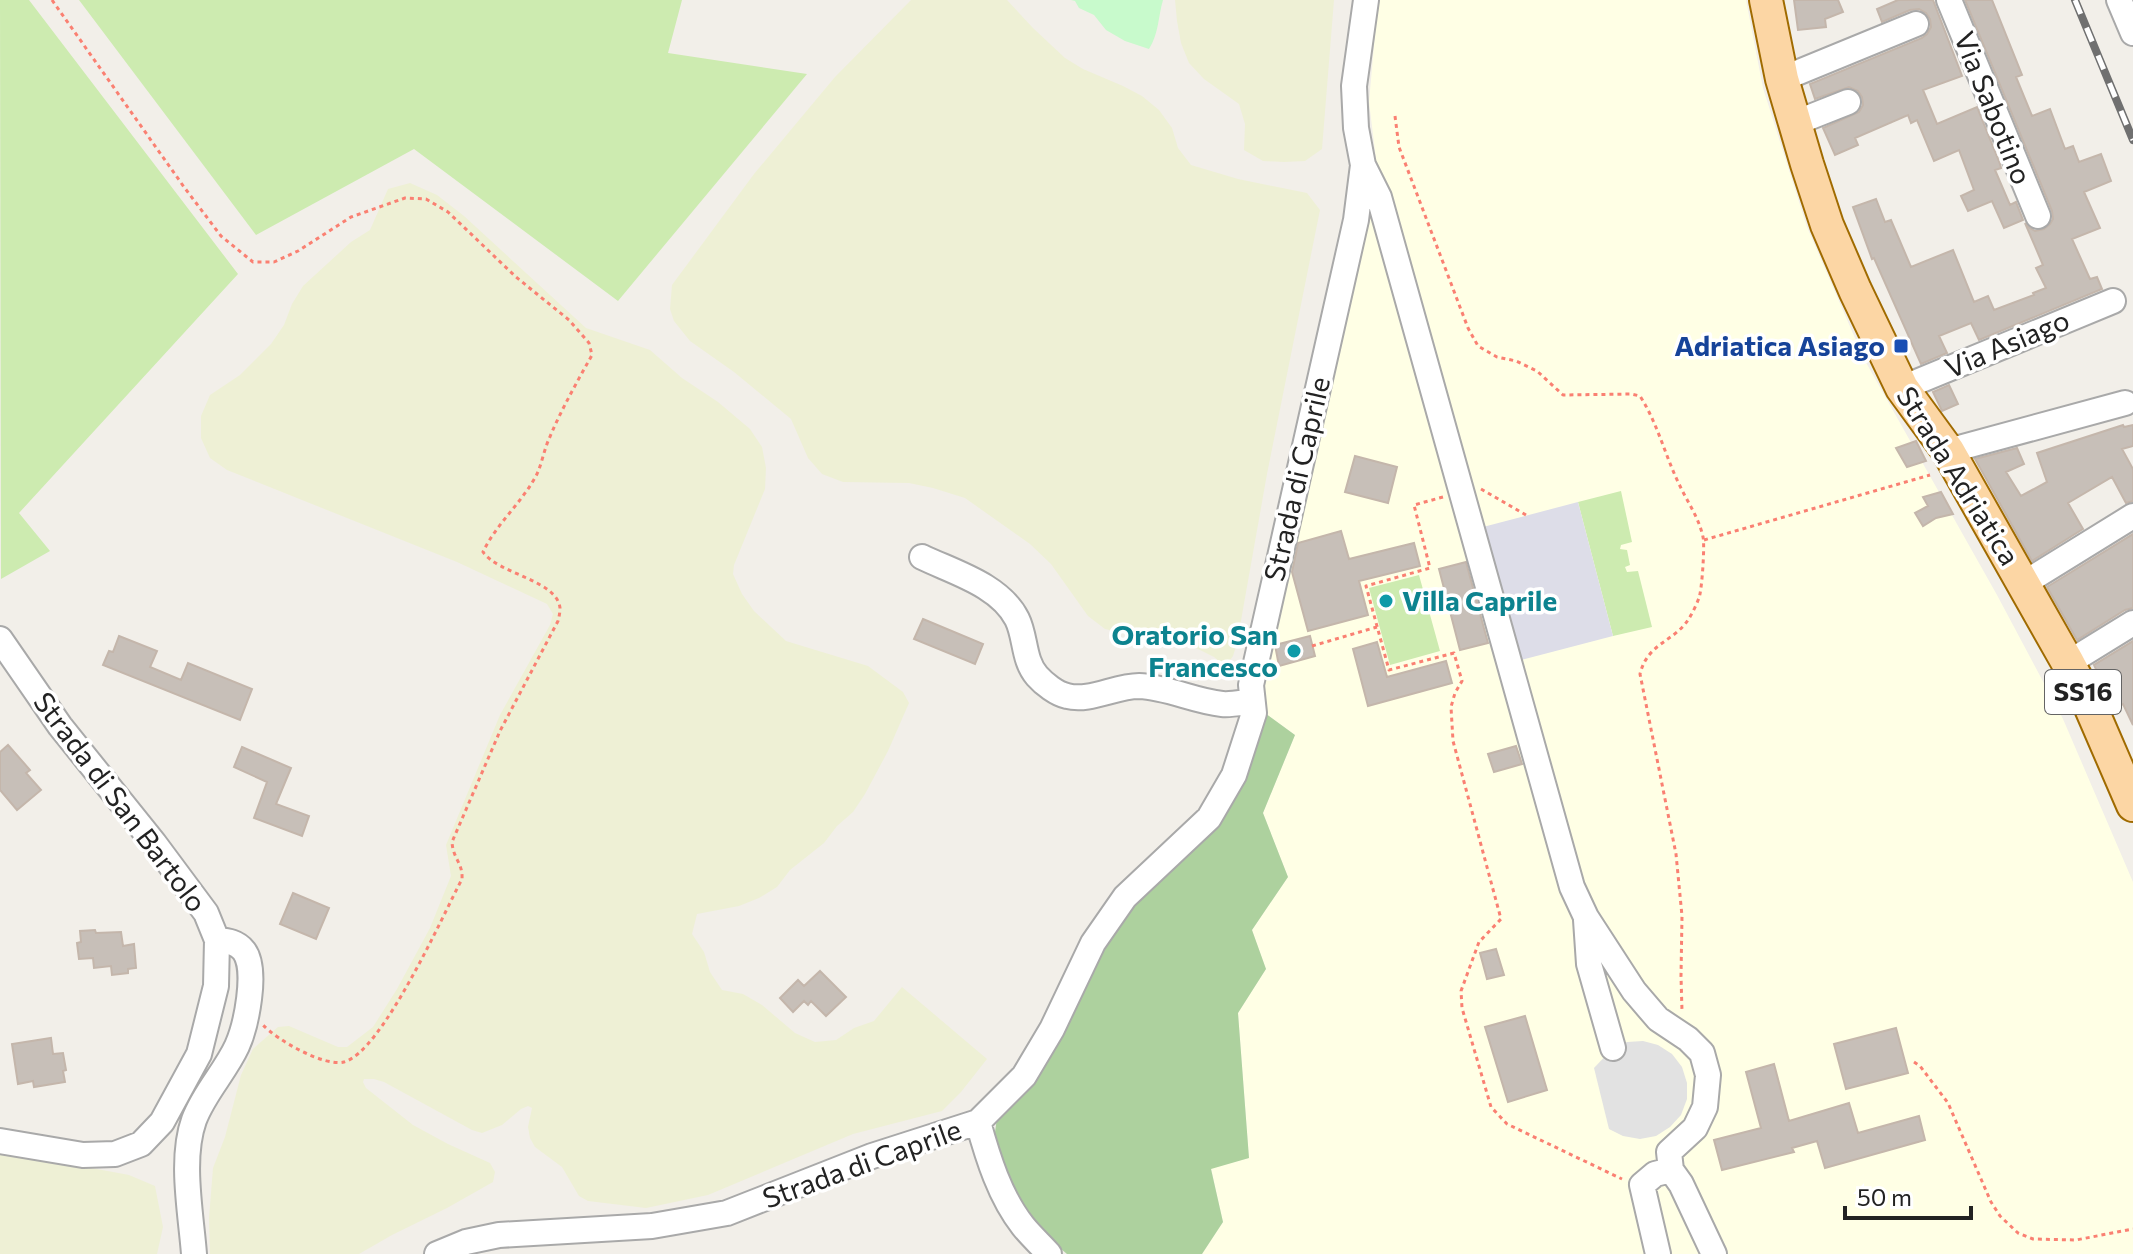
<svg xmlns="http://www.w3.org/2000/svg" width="2133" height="1254" font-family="Commissioner,sans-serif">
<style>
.education{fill:#ffffe5}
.farmland{fill:#eef0d5}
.grass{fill:#cdebb0}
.forest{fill:#add19e}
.park{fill:#c8facc}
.parking{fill:#e2e2e2}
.plaza{fill:#dddde8}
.building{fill:#c7bfb8;stroke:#c4b6ab;stroke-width:2}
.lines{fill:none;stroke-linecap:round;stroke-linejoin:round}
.minor-casing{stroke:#a9a9a9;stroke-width:28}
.major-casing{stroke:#a06b00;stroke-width:36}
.path{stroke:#fa8072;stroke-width:3;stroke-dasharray:4 4;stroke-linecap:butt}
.minor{stroke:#fff;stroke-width:24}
.major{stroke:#fcd6a4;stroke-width:32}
.rail-casing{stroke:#707070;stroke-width:8}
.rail{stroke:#fff;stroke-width:5;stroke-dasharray:15;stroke-linecap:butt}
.transit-dot{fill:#1a4fb4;stroke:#fff;stroke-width:3}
.culture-dot{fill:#0f9aa8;stroke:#fff;stroke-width:3}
.labels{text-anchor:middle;stroke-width:7;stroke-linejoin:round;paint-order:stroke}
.shield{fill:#fff;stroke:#646464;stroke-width:2}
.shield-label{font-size:26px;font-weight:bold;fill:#222}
.street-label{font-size:28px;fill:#222;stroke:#fff}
.transit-label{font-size:28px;font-weight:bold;fill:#164399;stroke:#fff;text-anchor:end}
.culture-label{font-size:28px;font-weight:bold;fill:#0d838f;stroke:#fff;text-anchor:start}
</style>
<rect width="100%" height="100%" fill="#f2efe9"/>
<!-- education -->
<path class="education" d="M1378,0H1746L1763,88L1807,227L1864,359L1997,595L2063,719L2133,882V1254H1202L1223,1222L1211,1168L1249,1158L1238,1013L1266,969L1252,930L1288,877L1263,813L1295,735L1265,713L1260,683L1289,541L1376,159L1369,102Z"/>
<!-- farmland -->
<path class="farmland" d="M911,0H1007L1033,28L1065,58L1083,69L1123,86L1142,96L1159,110L1172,128L1178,148L1191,165L1238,179L1307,193L1320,210L1267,474L1237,643L1233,656L1228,663L1222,664L1214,657L1198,649L1105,629L1088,616L1051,564L1030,544L965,498L933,488L909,483L843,482L822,474L808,458L791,419L734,372L690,341L674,321L670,309L672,285L754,174L835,77Z
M1175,0H1334L1322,149L1305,161L1284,162L1263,161L1244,150L1245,124L1239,104L1204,79L1189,63L1181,43L1177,21Z
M410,183L437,195L464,216L586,328L650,350L682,378L718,402L750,429L762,447L766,468L765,489L734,565L733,574L742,594L754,611L786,641L868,666L903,692L909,703L888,751L865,794L853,812L837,826L824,843L790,870L777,887L759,898L739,906L697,914L692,934L704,952L710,972L722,990L743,994L762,1005L795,1033L815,1042L836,1040L854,1028L874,1021L902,987L987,1059L961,1092L942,1111L853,1134L708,1195L646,1208L588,1201L579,1196L562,1167L535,1147L530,1138L528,1127L532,1108L528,1106L521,1109L502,1125L482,1133L472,1130L384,1082L374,1079H364L363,1082L366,1088L413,1125L448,1144L490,1163L495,1172L493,1182L447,1208L392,1235L359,1254H210L209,1218L213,1168L225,1137L241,1075L253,1049L278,1027L289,1026L338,1047H347L373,1027L397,989L430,928L451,876L446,845L500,715L550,625L553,614L547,604L457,562L227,470L210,458L201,438V416L210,395L240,375L271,344L284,325L292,304L303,286L351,242L370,230L388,189Z
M0,1151L129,1175L155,1186L163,1227L157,1254H0Z"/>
<!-- grass -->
<path class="grass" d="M0,0H29L238,274L19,513L50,551L1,579Z
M79,0H682L668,53L807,74L618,301L414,149L256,235Z
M1621,491L1632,542L1621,545L1620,549L1627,550L1630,565L1625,567L1627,572L1638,571L1652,627L1613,636L1578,502Z
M1419,575L1440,651L1390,665L1369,588Z"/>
<!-- forest -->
<path class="forest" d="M1265,713L1295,735L1263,813L1288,877L1252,930L1266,969L1238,1013L1249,1158L1211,1169L1223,1222L1202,1254H1067L1039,1230L1022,1207L1001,1160L994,1139L997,1118L1107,938L1135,901L1178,862Z"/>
<!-- park -->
<path class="park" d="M1071,0H1163C1158,17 1159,33 1149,49L1125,41L1106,30L1094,15L1079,8L1075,1Z"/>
<!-- parking -->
<path class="parking" d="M1643,1041L1658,1045L1672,1054L1682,1067L1687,1083V1099L1681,1115L1670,1127L1656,1136L1640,1139L1623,1136L1609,1129L1594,1068L1613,1048L1627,1042Z"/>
<!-- plaza -->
<path class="plaza" d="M1578,502L1613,636L1517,661L1483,527Z"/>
<!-- building -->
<path class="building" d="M1794,0H1838L1843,12L1825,19L1826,27L1798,30Z
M1898,0H1933L1962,76L1923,90L1937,124L1977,107L2000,164L2001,168L1995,170L2010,205L2016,202L2023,220L2004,228L1992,201L1968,211L1961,196L1974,190L1959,150L1934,161L1917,120L1911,123L1908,115L1855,138L1858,145L1835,155L1823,128L1859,112L1863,105L1862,97L1858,91L1849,87L1815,99L1810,84L1922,38L1927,34L1931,27L1930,19L1926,13L1919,9L1910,10L1882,22L1877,9Z
M1965,0H1992L2022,75L2016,77L2032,116L2050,109L2065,149L2073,146L2079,162L2101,154L2111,181L2084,192L2100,228L2072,239L2090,279L2097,277L2102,289L1979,340L1971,323L1939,336L1947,353L1921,364L1874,258L1872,259L1853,207L1876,199L1885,222L1891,220L1911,267L1953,250L1974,302L1988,296L1994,310L2034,295L2033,293L2046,288L2036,268L2043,265L2025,223L2030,228L2035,231L2044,229L2050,224L2053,219L2052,211Z
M1949,385L1958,404L1942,411L1933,392Z
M2123,425L2124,427L2133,425V446L2122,449L2133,469V501L2126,503L2112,477L2068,503L2083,529L2032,561L1975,459L2017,448L2024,464L2006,472L2021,496L2047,482L2037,453Z
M1916,441L1926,461L1907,467L1896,448Z
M1355,456L1397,467L1388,503L1345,492Z
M1941,492L1953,514L1936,518L1923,526L1915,513L1928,506L1923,497Z
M1341,531L1349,559L1414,543L1420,566L1359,581L1368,615L1308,631L1292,572L1298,543Z
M2133,534V608L2125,610L2077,640L2047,587Z
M1466,562L1488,643L1460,650L1439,569Z
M923,619L983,644L975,664L914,639Z
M119,636L157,651L150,667L181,680L188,663L252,689L240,720L103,665L109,651L113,652Z
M1310,636L1315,656L1279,666L1275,645Z
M2133,641V725L2123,704L2114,708L2094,665Z
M1377,642L1387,677L1446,661L1452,683L1368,706L1353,649Z
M8,745L30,770L26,773L41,790L17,810L0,790V752Z
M1516,746L1522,764L1494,772L1488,754Z
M242,747L291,768L276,804L309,816L302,836L254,818L267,782L234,767Z
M293,893L329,908L316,939L280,924Z
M95,930L96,933L121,932L123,946L134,944L136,968L128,969V973L112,975L111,966L94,968L93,958L79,959L77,943L81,942L80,931Z
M1496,949L1504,975L1487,979L1480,953Z
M820,971L846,997L826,1016L811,1001L808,1005L804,1001L793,1012L780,998L798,980L804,986Z
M1525,1016L1547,1090L1508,1102L1485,1027Z
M1896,1028L1908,1073L1846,1089L1834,1044Z
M51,1038L53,1054L63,1053L66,1070L63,1071L65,1082L34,1087L33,1081L18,1084L12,1044Z
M1774,1064L1789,1121L1849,1103L1858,1133L1919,1116L1925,1140L1825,1168L1817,1141L1792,1148L1794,1152L1722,1170L1714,1140L1761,1128L1746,1072Z"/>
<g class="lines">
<defs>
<path id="minor" d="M1949,0L2038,216
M2119,0L2133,33
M1782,79L1916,24
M1795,123L1848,102
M1363,165L1379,197L1572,887L1586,917L1634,991L1658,1019L1688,1039L1702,1053L1708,1075L1705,1107L1695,1128L1669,1152L1671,1170L1681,1184L1714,1254
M1902,388L2113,301
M1948,451L2125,403
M922,557C953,572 1000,585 1017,619C1026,637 1023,660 1037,676C1044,684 1057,694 1067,696C1090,702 1115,686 1139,686C1167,687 1194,701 1222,704C1232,705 1243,702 1252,701
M2023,584L2133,516
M0,639L60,726L154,843L206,913L217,940L216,986L199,1054L162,1122L141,1144L115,1154L83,1155L0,1141
M2068,663L2133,623
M1586,920L1589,964L1613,1048
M978,1122C988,1158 1000,1197 1023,1226C1031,1236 1041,1245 1049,1254
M194,1254C191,1214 180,1159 194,1120C204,1093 225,1072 237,1046C246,1026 258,970 244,951C237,942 228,941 217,940
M437,1254L466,1242L499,1235L652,1226L727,1213L872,1156L978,1122L1024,1076L1052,1029L1093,943L1125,897L1209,818L1234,775L1254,713L1251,685L1356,220L1363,165L1356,128L1354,86L1366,0
M1658,1254L1642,1185L1655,1174L1671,1170"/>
<path id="major" d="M1766,0L1782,79L1807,164L1827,225L1855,290L1902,388L1948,451L2068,663L2088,701L2133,805"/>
</defs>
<!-- minor casing -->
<use href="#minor" class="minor-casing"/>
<!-- major casing -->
<use href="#major" class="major-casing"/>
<!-- path -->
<path class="path" d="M52,0L184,187L221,236L253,262H274L298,251L351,217L405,198L426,199L448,212L516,277L569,320L589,343L592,355C577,382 561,410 549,439C544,450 542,463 537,474C522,503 496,524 483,552C498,574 557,580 560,608C560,613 559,617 558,621L500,731L452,842C453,859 463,863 462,879C442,917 382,1052 344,1062C324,1067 277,1040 263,1025
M1395,116L1399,147L1468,328L1478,346L1497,357L1516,361L1537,371L1563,395L1631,394L1640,396C1658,424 1665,456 1680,486C1688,503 1699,518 1703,537C1705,544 1702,590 1699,598C1697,603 1694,610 1691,615C1677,642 1648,641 1640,674L1676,854L1682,916L1681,976L1682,1011
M1481,489L1526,515
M1443,497L1414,505L1430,568L1366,586L1389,670L1454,653L1462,681L1455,693L1451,707L1453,741L1501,919L1479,942L1461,991L1462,1008L1491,1107L1507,1124L1622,1179
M1704,540L1930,475
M1312,646L1377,627
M1914,1062L1920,1066L1948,1103L1991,1202L2000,1216L2018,1233L2033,1239L2076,1240L2133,1229"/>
<!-- minor -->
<use href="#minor" class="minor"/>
<!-- major -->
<use href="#major" class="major"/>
<defs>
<path id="rail" d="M2075,0L2133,140"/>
</defs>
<!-- rail casing -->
<use href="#rail" class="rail-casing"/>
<!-- rail -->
<use href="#rail" class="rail"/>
</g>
<!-- markers -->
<rect class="transit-dot" x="1893" y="338" width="16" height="16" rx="4"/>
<g class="culture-dot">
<circle cx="1386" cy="601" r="8"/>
<circle cx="1294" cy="651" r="8"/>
</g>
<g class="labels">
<!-- shield labels -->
<rect class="shield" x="2045" y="670" width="76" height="44" rx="6"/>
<g class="shield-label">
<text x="2083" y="701">SS16</text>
</g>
<!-- street labels -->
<g class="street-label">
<text transform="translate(1993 108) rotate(68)" y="10">Via Sabotino</text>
<text transform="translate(2007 344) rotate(-23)" y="10">Via Asiago</text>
<text transform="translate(1958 476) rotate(58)" y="10">Strada Adriatica</text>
<text transform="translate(1297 479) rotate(-77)" y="10">Strada di Caprile</text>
<text transform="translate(120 802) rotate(53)" y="10">Strada di San Bartolo</text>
<text transform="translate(862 1164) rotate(-20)" y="10">Strada di Caprile</text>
</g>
<!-- transit labels -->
<g class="transit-label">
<text x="1885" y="356">Adriatica Asiago</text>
</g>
<!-- culture labels -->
<g class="culture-label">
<text x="1402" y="611">Villa Caprile</text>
<text x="1278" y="645" text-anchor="end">Oratorio San<tspan x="1278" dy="32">Francesco</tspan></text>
</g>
</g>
<!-- scale -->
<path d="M1845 1206v12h126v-12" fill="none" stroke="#222222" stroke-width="4"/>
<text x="1857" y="1206" font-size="24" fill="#222222" stroke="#ffffff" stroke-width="6" paint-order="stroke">50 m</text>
</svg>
